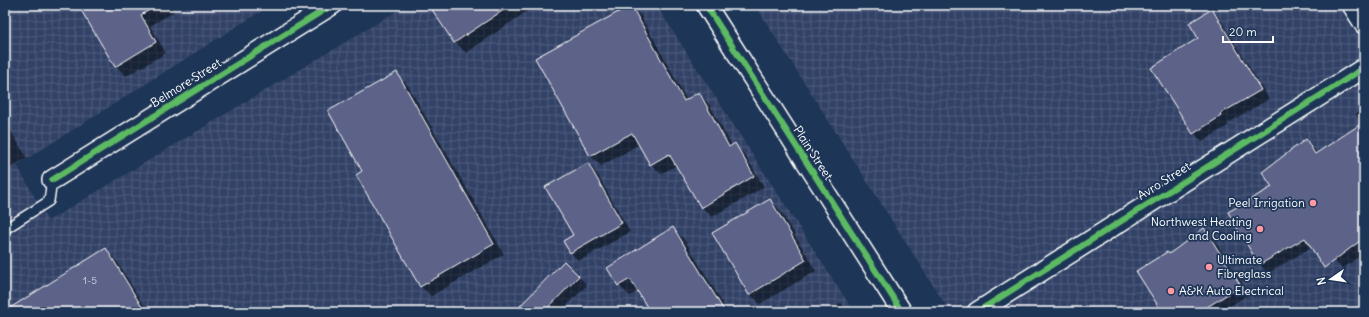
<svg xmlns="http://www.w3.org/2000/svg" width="1369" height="317" font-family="Delius,sans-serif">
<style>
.industrial{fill:url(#industrial-grid)}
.shadow{fill:#0007}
.building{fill:#5d6288;stroke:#fff}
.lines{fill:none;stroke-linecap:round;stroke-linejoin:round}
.service-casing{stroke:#fff;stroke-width:12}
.minor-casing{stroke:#fff;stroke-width:22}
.service{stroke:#1d3557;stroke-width:9}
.minor{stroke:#1d3557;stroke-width:19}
.cycleway-casing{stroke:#1d3557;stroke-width:8}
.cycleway{stroke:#5cba63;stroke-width:6}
.poi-dot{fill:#ff9aa2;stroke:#1d3557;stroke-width:1.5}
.labels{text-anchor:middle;stroke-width:3.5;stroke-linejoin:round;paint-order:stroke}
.number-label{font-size:10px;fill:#d6d8e1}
.street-label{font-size:12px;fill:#fff;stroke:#1d3557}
.poi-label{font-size:12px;fill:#fff;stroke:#1d3557;text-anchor:end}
</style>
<defs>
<pattern id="industrial-grid" width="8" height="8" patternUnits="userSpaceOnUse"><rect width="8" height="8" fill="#304266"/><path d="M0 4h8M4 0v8" fill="none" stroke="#4f5e7d"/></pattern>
</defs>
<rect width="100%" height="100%" fill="#1d3557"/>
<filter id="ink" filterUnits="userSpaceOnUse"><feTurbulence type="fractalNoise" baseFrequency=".025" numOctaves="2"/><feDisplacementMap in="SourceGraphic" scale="8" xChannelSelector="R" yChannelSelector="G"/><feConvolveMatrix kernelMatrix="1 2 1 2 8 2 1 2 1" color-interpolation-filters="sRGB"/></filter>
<g filter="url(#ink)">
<!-- industrial -->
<path class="industrial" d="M5,5H271L17,165L48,221L407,5H656L854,312H5Z
M755,5H1364V312H950Z"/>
<!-- shadow -->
<path class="shadow" d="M80,5H170L174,12L150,26L166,53L126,76L116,66Z
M430,5H536L466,53L455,42Z
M631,6L641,16L687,100L699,93L709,104L732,146L735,145L745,155L764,187L712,217L702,207L677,165L661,174L651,164L640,144L601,166L591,156L537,59Z
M1212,10L1220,19L1269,99L1228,123L1229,125L1202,142L1194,133L1200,39Z
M396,73L407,84L504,254L431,296L420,286L364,172Z
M1364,108V253L1342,269L1334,260L1327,265L1312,247L1268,273L1259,264L1273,188L1306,140L1314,149L1318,154L1362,124L1355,114Z
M5,124L9,128L27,158L5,171Z
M588,164L596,172L630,232L579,261L571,253Z
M769,200L780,210L816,271L760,304L750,294Z
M673,229L684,239L728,312H651L638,291L630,296L619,286L608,268Z
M1204,230L1213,238L1249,294L1221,312H1163L1169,255Z
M106,250L116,260L148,312H5Z
M564,262L587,285L560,312H515Z
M841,303L850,312H825Z
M1333,309L1336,312H1329Z"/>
<!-- building -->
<path class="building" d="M78,5H158L141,15L156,42L115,67Z
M429,5H511L454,43Z
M631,5L684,101L699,92L729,147L735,143L754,176L701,208L669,154L650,165L632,133L590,156L535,58Z
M1212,9L1261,90L1220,114L1221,116L1193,134L1151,68L1198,38L1189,23Z
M397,72L494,244L420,287L356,175L362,171L328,111Z
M1364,122V238L1324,268L1305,238L1259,265L1228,212L1272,187L1262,172L1306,139L1315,154Z
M588,163L622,223L570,253L563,241L573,235L545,187Z
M770,199L806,260L749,295L712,233Z
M673,227L725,312H650L630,279L618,286L607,268Z
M1204,228L1241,286L1199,312H1162L1136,271L1167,252L1169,254Z
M106,248L145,312H5V311Z
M564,261L579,276L544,312H514Z"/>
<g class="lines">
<defs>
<path id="service" d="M5,229L49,201L52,180"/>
<path id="minor" d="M706,5L902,312
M1352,5L1364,24
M52,180L332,5
M977,312L1364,68"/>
</defs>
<!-- service casing -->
<use href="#service" class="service-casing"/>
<!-- minor casing -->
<use href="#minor" class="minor-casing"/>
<!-- service -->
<use href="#service" class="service"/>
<!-- minor -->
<use href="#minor" class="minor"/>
<defs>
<path id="cycleway" d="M706,5L902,312
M52,180L332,5
M977,312L1364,68"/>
</defs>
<!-- cycleway casing -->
<use href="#cycleway" class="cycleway-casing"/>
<!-- cycleway -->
<use href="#cycleway" class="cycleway"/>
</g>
</g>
<!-- markers -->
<g class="poi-dot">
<circle cx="1313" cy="203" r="4"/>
<circle cx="1260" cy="229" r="4"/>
<circle cx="1209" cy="267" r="4"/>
<circle cx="1171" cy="291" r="4"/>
</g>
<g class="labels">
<!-- number labels -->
<g class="number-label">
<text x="90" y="284">1-5</text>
</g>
<!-- street labels -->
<g class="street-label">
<text transform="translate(186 83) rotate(-32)" y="4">Belmore Street</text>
<text transform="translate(813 153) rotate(57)" y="4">Plain Street</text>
<text transform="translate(1164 181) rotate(-32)" y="4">Avro Street</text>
</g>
<!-- poi labels -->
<g class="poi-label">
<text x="1305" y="207">Peel Irrigation</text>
<text x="1252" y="226">Northwest Heating<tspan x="1252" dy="14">and Cooling</tspan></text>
<text x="1217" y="264" text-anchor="start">Ultimate<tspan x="1217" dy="14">Fibreglass</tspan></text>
<text x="1179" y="295" text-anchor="start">A&amp;K Auto Electrical</text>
</g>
</g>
<!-- margin -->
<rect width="1369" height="317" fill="none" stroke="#1d3557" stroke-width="20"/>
<rect x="10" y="10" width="1349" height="297" fill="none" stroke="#fff" stroke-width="1.5" filter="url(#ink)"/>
<!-- north arrow -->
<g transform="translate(1331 279) rotate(257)" stroke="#1d3557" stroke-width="3" paint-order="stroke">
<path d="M0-3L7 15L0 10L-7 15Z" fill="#ffffff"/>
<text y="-6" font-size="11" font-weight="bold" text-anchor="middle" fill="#ffffff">N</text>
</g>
<!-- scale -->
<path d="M1223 36v6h50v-6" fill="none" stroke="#ffffff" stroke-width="2"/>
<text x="1229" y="36" font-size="12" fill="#ffffff" stroke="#1d3557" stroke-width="3" paint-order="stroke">20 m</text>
</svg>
